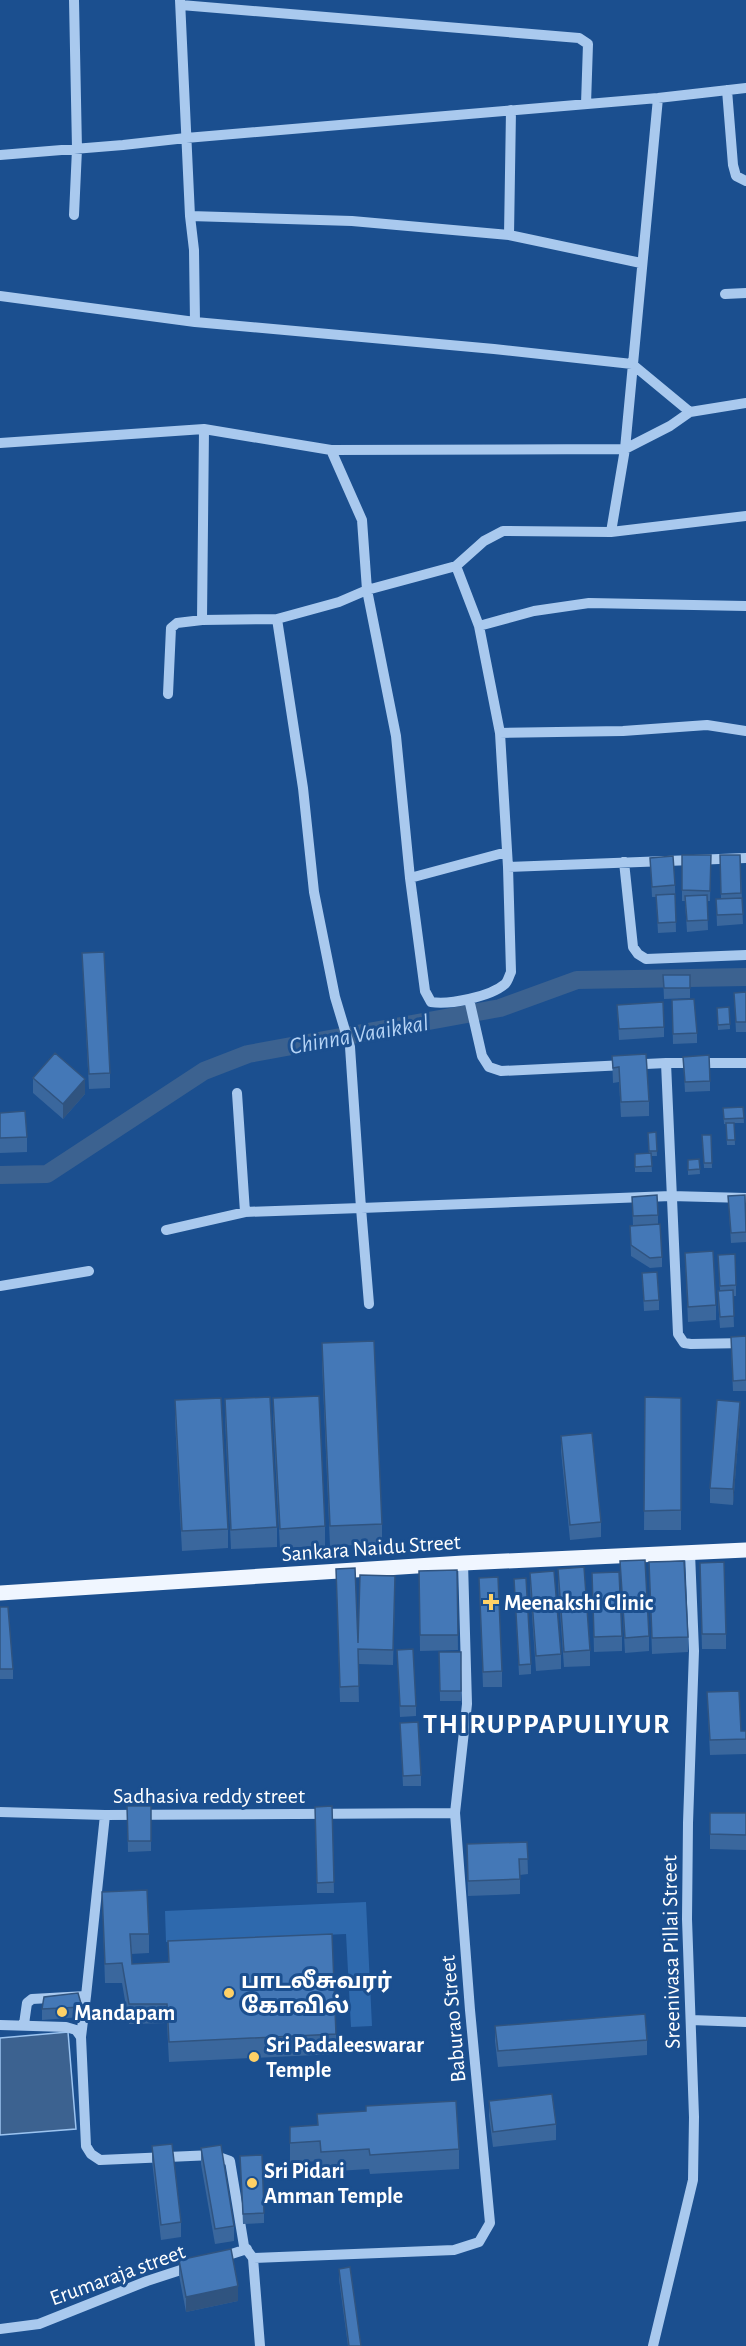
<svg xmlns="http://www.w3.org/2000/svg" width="746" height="2346" font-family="'Alegreya Sans','Noto Sans Tamil',sans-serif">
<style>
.green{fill:#2e69ad}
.water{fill:#3c6290;stroke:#9cc4f0;stroke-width:1.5}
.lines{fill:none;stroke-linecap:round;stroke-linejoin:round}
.canal{stroke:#3c6290;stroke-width:18}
.minor{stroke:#a9c9ee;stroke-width:10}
.major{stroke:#f0f6ff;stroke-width:15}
.wall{fill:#3a679d}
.shaded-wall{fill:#305480}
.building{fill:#4478b7;stroke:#305480;stroke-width:1.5}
.poi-dot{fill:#ffd166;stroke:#1b4f8f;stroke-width:2}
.labels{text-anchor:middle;stroke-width:6;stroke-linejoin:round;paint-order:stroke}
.street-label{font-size:22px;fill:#fff;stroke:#1b4f8f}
.poi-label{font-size:22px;font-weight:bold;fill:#fff;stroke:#1b4f8f;text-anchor:start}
.water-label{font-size:24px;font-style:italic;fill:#b5d3f5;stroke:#1b4f8f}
.district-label{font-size:28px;font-weight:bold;letter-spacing:1.5px;fill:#fff;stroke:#1b4f8f}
</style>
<rect width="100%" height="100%" fill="#1b4f8f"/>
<!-- green -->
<path class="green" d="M366,1902L372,2026L351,2027L346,1934L166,1942L165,1911Z"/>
<!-- water -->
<path class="water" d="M68,2032L76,2129L0,2135V2038Z"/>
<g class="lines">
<!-- canal -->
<path class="canal" d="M0,1175L47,1174L204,1071L248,1054L500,1008L577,980L746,977"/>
<!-- minor -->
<path class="minor" d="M74,0L77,149L74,215
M180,0L190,216L194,250L195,322
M181,5L579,38L588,44L586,104
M727,90L733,165L736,176L746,181
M0,155L123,145L186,138L658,98L746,88
M190,216L352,221L509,235L641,263
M509,235L511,110
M725,294L746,293
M0,296L195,322L494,349L632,364L690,412L746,403
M0,443L204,429L331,450L625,449L670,426L690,412
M331,450L362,520L367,590L396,736L410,878L425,991L431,1002C449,1005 490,997 505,984C508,981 509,976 511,972L508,867L500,733L479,626L456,566
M611,532L625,449L658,98
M277,619L339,602L367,590L456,566L484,541L503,531L611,532L746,516
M479,626L534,611L589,603L746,606
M168,694L171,628L177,623L202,620
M500,733L623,731L707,725L746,731
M624,862L633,947L638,954L646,959L746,955
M508,867L746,858
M410,878L507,852
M469,999L482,1056L489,1067L501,1071L666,1063H746
M666,1063L678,1334L684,1343L691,1344L746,1343
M237,1093L245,1212
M166,1230L245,1212L361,1208L350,1047L335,997L314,892L303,788L277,619L202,620L204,429
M0,1286L89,1271
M369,1304L361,1208L671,1196L746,1198
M0,1812L105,1815L455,1813
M691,2020L746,2022
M24,2024L27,2003L32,1999L86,1996L105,1815
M0,2025L66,2027L76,2030L81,2037L86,2146L91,2154L100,2160L213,2155L230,2161L244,2246L253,2258L260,2346
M81,2037L86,1996
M219,2258L247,2249
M253,2258L454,2250L479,2242L490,2223L470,2010L455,1813L467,1704L463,1563
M0,2329L39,2324L147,2281L193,2266
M653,2346L693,2180L694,2117L687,1919L688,1823L694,1651L690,1553"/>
<!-- major -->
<path class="major" d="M0,1593L463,1563L746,1550"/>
</g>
<!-- wall -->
<path class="wall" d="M682,855H711L710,901H707L708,930L687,932L685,901H682Z
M720,855H740L743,924L717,926L716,899H721Z
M650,858L675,885L676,932L658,933L656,897H652Z
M82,953L110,1073V1088L89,1089Z
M663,975H690V998L664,999Z
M746,992V1032H736L734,993Z
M672,1000L697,1033V1043L673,1044Z
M617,1005L664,1027V1037L619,1040Z
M729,1007L730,1029L718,1030L717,1008Z
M612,1056L649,1101V1116L621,1117L619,1082L613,1083Z
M683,1057L710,1081V1091L685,1092Z
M33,1078L85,1094L63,1119L33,1093Z
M743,1107L744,1123H734L735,1145H727L726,1124H724L723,1108Z
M0,1113L27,1137V1152L0,1153Z
M656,1132L657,1156H651L652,1172H635V1154L649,1153L648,1133Z
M702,1135H711L712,1168H704Z
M699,1159L700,1174L688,1175V1160Z
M728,1196L746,1211V1242L731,1243Z
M632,1197L658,1215V1224L662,1257V1267L650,1268L631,1256L630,1226H633Z
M685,1253L716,1305V1320L688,1322Z
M718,1255L736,1285V1296H733L734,1327L720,1328L718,1301V1291H720Z
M642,1273L659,1300V1310L644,1311Z
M746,1336V1391H733L731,1347Z
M322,1343L382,1524V1544L330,1546L322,1363Z
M645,1397L681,1398V1530H644Z
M273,1398L325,1526V1546L280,1548L273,1418Z
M225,1399L277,1527V1547L231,1549L225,1419Z
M175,1400L228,1529V1548L182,1551L175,1420Z
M740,1417L733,1505L710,1503V1488Z
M561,1436L601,1522V1537L570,1540L561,1451Z
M620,1561L649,1636V1651L625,1653Z
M649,1562L688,1637V1652L652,1654Z
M336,1569L358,1643L395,1591L393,1665L358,1664L359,1702H340Z
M558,1569L590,1650V1666L564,1667L558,1585Z
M457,1570L458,1650L420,1651L419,1571Z
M530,1573L561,1654V1669L536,1671L530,1588Z
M592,1573L622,1636V1651L594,1652Z
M479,1578L502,1671V1687H483Z
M700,1578L726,1634V1649H702Z
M514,1579L531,1664V1674L519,1675Z
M0,1607L13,1669V1679H0Z
M397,1650L416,1706V1716L400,1717Z
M439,1652H461V1701H440Z
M707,1692L741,1731H746V1754L710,1755Z
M400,1723L421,1775V1786H403Z
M127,1806H151V1851L128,1852Z
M332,1806L334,1893H317L315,1807Z
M710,1813H746V1850L710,1849Z
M527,1842L528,1874L520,1875V1894L468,1896L467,1859Z
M102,1892L149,1934V1953L131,1954L132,1964L168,1962V1941L336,2034V2054L169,2062L167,2023L129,2024L122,1983H105Z
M82,2007V2017L42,2020V2009Z
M495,2026L647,2040V2055L498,2067L495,2041Z
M489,2101L556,2124V2140L493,2147L489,2116Z
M366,2106L459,2149V2169L370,2174L369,2169L321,2172L320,2161L290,2163V2127L317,2125V2114L366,2111Z
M152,2146L181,2222V2237L161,2240L152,2161Z
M201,2148L234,2226V2241L215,2244L201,2164Z
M240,2156L264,2213V2223L243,2224Z
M179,2260L238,2301L186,2312L179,2275Z
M339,2269L361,2346H348L339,2279Z"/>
<!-- shaded-wall -->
<path class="shaded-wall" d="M85,1079V1094L63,1119V1104Z
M740,1402V1417L733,1505V1489Z
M238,2286V2301L186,2312V2297Z"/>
<!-- building -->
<path class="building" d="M682,855H711L710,891L682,890Z
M720,855H740L741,893L721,894Z
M673,856L675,885L652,887L650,858Z
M675,894L676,922L658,923L656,895Z
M707,895L708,920L687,921L685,896Z
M742,898L743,914L717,915L716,899Z
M104,952L110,1073L89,1074L82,953Z
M663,975H690V988H664Z
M746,992V1022H736L734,993Z
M694,999L697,1033L673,1034L672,1000Z
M663,1002L664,1027L619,1029L617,1005Z
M729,1007L730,1024L718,1025L717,1008Z
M55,1053L85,1079L63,1104L33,1078Z
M646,1054L649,1101L621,1102L619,1067L613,1068L612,1056Z
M709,1055L710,1081L685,1082L683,1057Z
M743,1107L744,1118L724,1119L723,1108Z
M25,1111L27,1137L0,1138V1113Z
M726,1123H734L735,1140H727Z
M656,1132L657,1151H649L648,1133Z
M702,1135H711L712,1163H704Z
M651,1153L652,1166L635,1167V1154Z
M699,1159L700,1169L688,1170V1160Z
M657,1195L658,1215L633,1216L632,1197Z
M745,1195L746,1232L731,1233L728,1196Z
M660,1224L662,1257L650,1258L631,1245L630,1226Z
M713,1251L716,1305L688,1307L685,1253Z
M735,1254L736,1285L720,1286L718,1255Z
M657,1272L659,1300L644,1301L642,1273Z
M733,1290L734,1316L720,1317L718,1291Z
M746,1336V1380L733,1381L731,1337Z
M374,1341L382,1524L330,1526L322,1343Z
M319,1396L325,1526L280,1529L273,1398Z
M270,1397L277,1527L231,1530L225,1399Z
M645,1397L681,1398V1510L644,1511Z
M221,1398L228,1529L182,1531L175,1400Z
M717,1400L740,1402L733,1489L710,1488Z
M592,1433L601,1522L570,1525L561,1436Z
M645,1560L649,1636L625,1638L620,1561Z
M684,1561L688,1637L652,1638L649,1562Z
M724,1562L726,1634H702L700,1563Z
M584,1567L590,1650L564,1652L558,1569Z
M355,1568L358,1643L360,1575L395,1576L393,1650L358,1649L359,1686L340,1687L336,1569Z
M457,1570L458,1635H420L419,1571Z
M554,1571L561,1654L536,1656L530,1573Z
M619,1572L622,1636L594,1637L592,1573Z
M498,1577L502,1671L483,1672L479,1578Z
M526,1578L531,1664L519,1665L514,1579Z
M0,1607H8L13,1669H0Z
M413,1649L416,1706H400L397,1650Z
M439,1652H461V1691H440Z
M739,1691L741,1731H746V1739L710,1740L707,1692Z
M418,1722L421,1775L403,1776L400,1723Z
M127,1806H151V1841H128Z
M332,1806L334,1882L317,1883L315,1807Z
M710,1813H746V1835L710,1834Z
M527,1842L528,1859H519L520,1879L468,1881L467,1844Z
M147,1890L149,1934H130L132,1964L169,1962L168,1941L332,1934L336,2034L169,2042L167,2004H129L122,1963L105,1964L102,1892Z
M78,1993L82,2007L42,2009L44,1997Z
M645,2014L647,2040L498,2051L495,2026Z
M552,2094L556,2124L493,2132L489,2101Z
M456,2101L459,2149L370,2155L369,2149L321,2152L320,2141L290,2143V2127L318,2125L317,2114L366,2111V2106Z
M172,2144L181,2222L161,2225L152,2146Z
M221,2145L234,2226L215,2229L201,2148Z
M262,2155L264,2213L243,2214L240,2156Z
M231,2249L238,2286L186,2297L179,2260Z
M350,2267L361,2346H349L339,2269Z"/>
<!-- markers -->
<g class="poi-dot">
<path d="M488 1593h6v6h6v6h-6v6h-6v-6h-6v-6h6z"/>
<circle cx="229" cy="1993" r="6"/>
<circle cx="62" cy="2012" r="6"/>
<circle cx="254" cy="2057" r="6"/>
<circle cx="252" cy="2183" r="6"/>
</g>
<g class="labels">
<!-- street labels -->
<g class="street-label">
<text transform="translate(371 1547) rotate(-4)" y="8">Sankara Naidu Street</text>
<text x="209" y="1803">Sadhasiva reddy street</text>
<text transform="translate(670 1952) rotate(-91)" y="8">Sreenivasa Pillai Street</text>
<text transform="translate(452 2019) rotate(-95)" y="8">Baburao Street</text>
<text transform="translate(117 2274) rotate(-20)" y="8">Erumaraja street</text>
</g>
<!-- poi labels -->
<g class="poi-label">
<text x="504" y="1610">Meenakshi Clinic</text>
<text x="241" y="1988">பாடலீசுவரர்<tspan x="241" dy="25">கோவில்</tspan></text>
<text x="74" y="2020">Mandapam</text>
<text x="266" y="2052">Sri Padaleeswarar<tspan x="266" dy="25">Temple</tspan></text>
<text x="264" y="2178">Sri Pidari<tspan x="264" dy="25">Amman Temple</tspan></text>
</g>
<!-- water labels -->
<g class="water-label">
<text transform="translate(359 1034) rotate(-10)" y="8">Chinna Vaaikkal</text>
</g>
<!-- district labels -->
<g class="district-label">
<text x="547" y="1733">THIRUPPAPULIYUR</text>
</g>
</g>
</svg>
